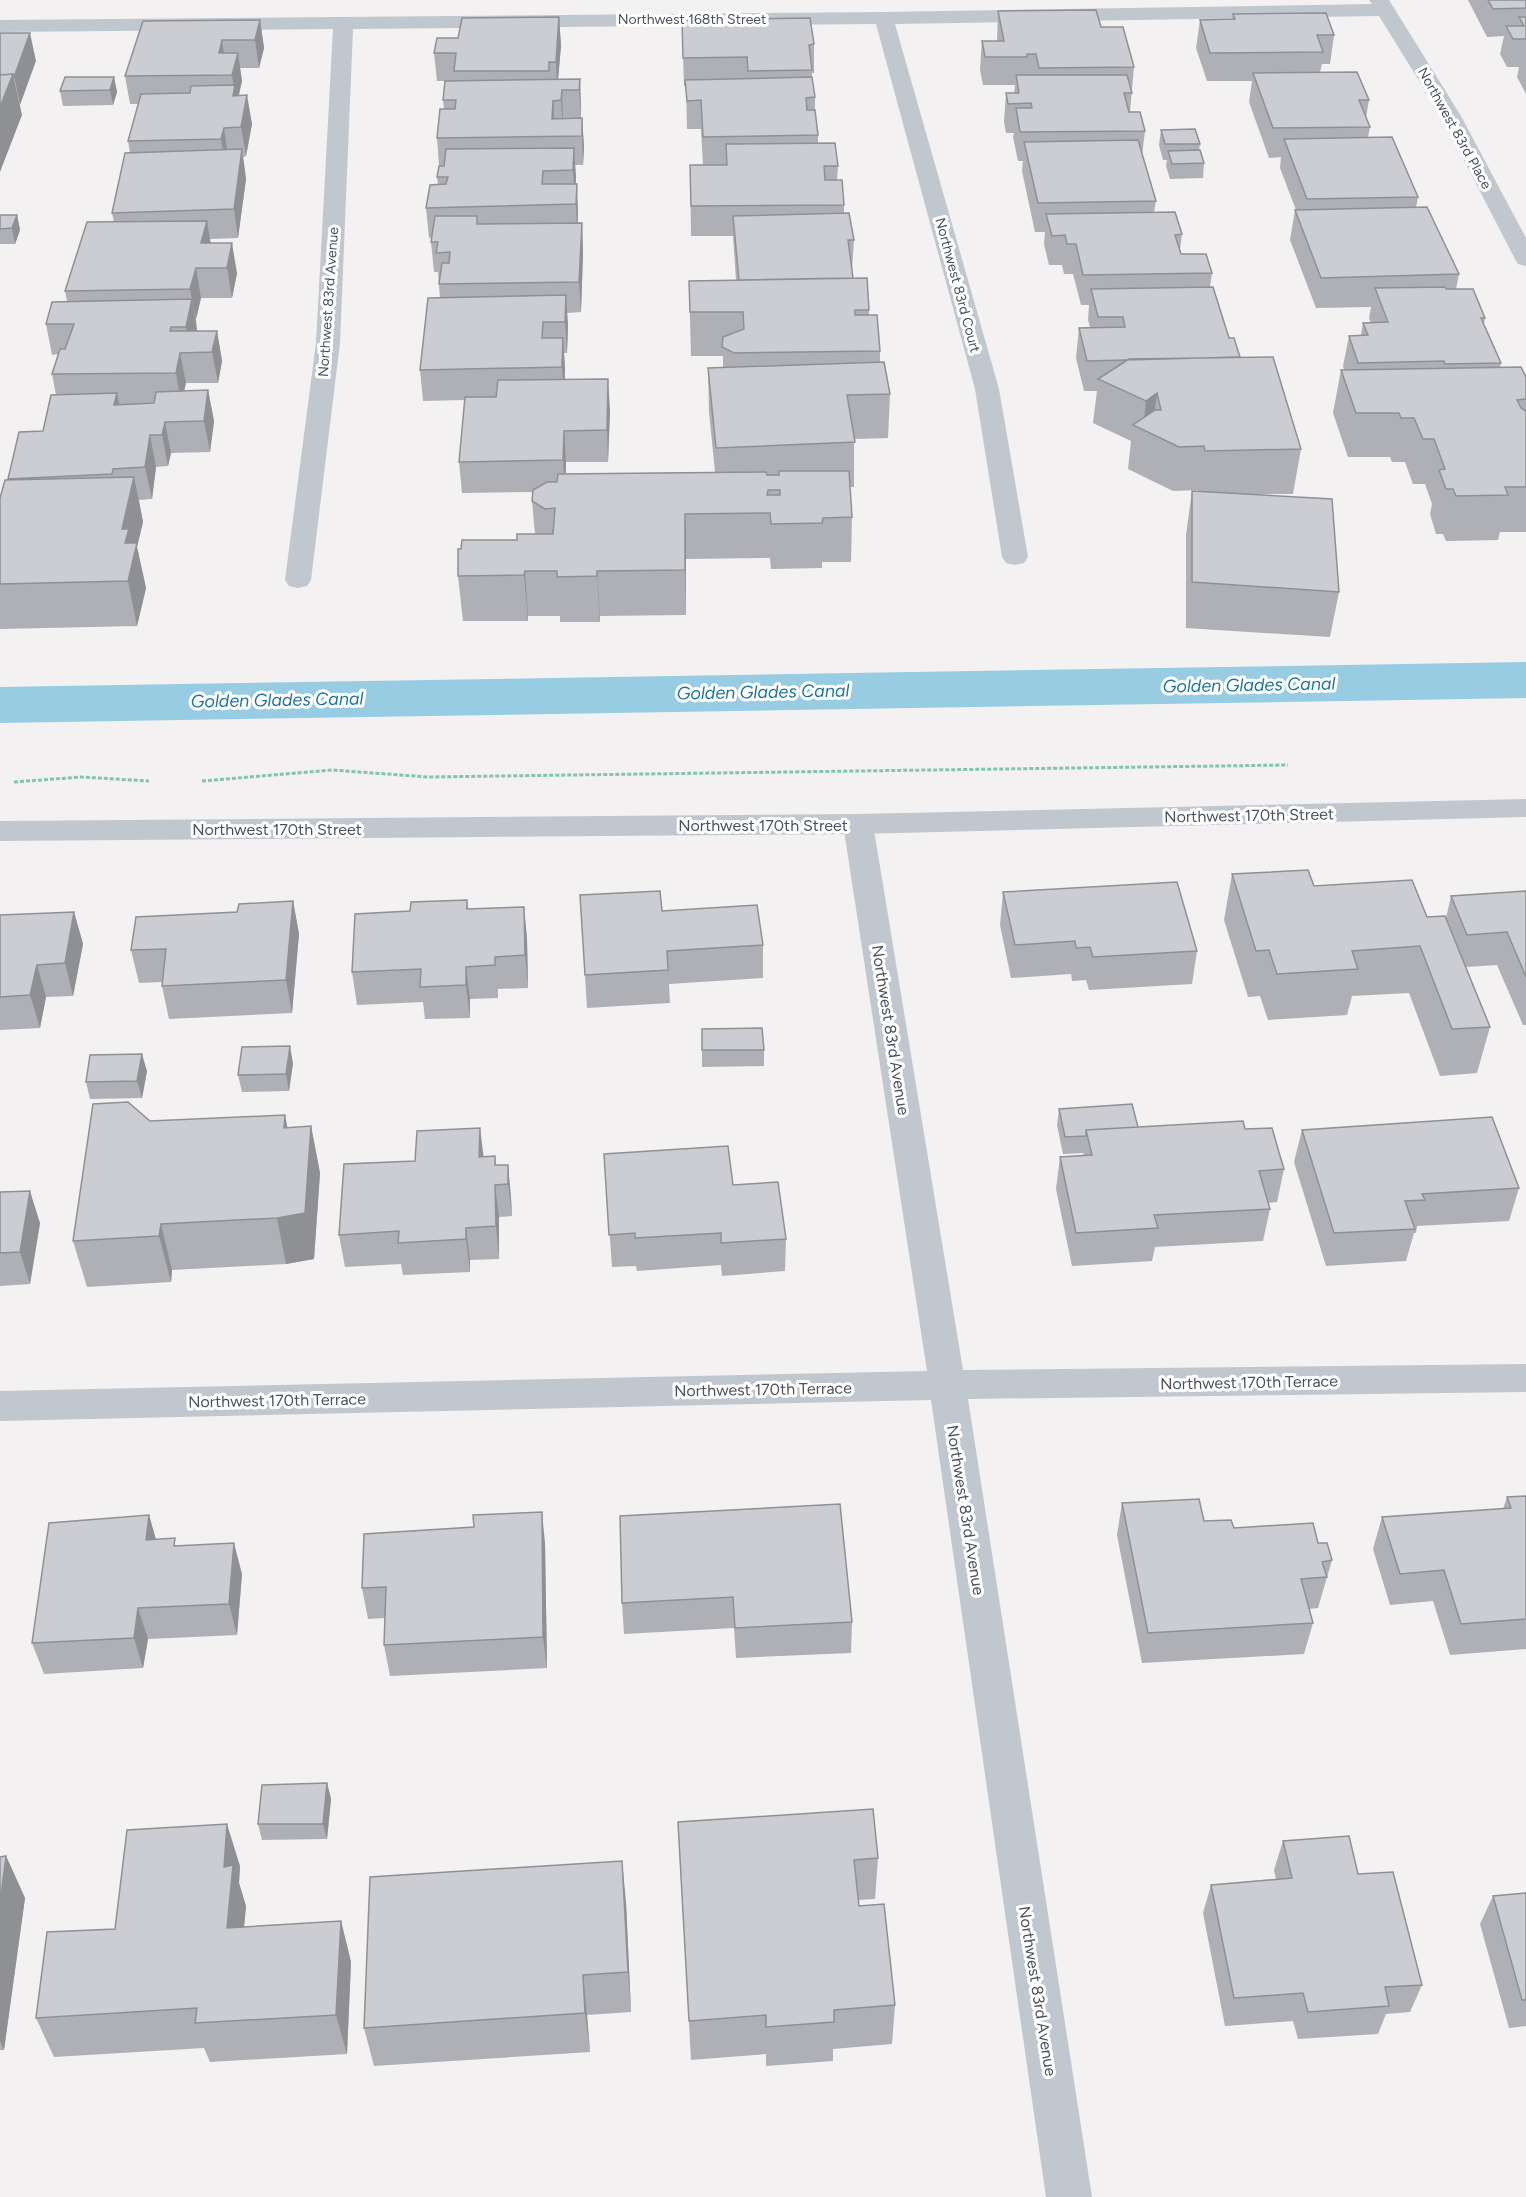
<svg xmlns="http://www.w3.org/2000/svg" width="1526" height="2197" font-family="Figtree,sans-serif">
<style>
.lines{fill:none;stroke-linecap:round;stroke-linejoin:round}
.canal{fill:#97cce3;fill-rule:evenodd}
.path{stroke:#81c6aa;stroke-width:3;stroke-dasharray:4 2;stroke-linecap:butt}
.minor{fill:#c1c7ce;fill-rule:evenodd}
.tertiary{fill:#c1c7ce;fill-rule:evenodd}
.wall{fill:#afb0b5}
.shaded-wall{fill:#8f9094}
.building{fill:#cccdd3;stroke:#8f9094;stroke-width:1.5;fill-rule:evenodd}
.labels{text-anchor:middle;stroke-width:6;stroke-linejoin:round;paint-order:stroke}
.far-street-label{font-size:14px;fill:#4b525d;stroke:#fff}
.street-label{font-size:16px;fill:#4b525d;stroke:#fff}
.water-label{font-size:18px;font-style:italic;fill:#1c769e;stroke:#fff}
</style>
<rect width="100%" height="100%" fill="#f3f1f1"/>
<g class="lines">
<!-- canal -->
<path class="canal" d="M1526,662V698L0,723V687Z"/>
<!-- path -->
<path class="path" d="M202,781L332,770L428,777L1288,765
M14,782L81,777L149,781"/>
<!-- minor -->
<path class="minor" d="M1369,0H1389L1461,116L1526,238V266L1518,264L1515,259L1441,116L1379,16L895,24L999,389L1028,557L1024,563L1015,565L1006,563L1002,557L975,389L876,24L353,29L340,343L311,580L307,586L298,588L289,586L285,580L316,343L333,29L0,32V20L884,12L1372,4Z
M858,814L868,817L873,824L963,1370L1526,1364V1392L968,1399L1092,2197H1046L931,1400L0,1421V1391L927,1371L843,824L848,817Z"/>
<!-- tertiary -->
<path class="tertiary" d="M1526,799V817L858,834L0,841V821L858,814Z"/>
</g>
<!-- wall -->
<path class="wall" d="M1468,0H1526V94L1517,77L1519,67H1507L1500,54L1504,36L1487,37Z
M998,11L1101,27L1134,67L1130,112L1145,131L1142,156L1156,201L1154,212L1182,234L1180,250L1181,254L1212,273L1210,287L1229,338L1240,358L1301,449L1293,494H1250L1339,592L1330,637L1186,628V535L1192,491H1198V490L1173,491L1128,469L1131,441L1093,423L1097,391H1084L1076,358L1079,328L1090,327L1088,320L1089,305H1081L1073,274H1064L1062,265H1049L1044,244L1045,232H1035L1022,171L1023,161H1018L1013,137L1014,133H1006L1004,122L1006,93H1014L1015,85H983L980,70L982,41H997Z
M1233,14L1334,35L1330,64H1322L1320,72L1369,100L1366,118L1370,127L1368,137L1418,197L1416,208L1459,274L1456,289L1485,318L1484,324L1501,363L1500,367L1526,377V532H1500L1498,540L1446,541L1443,534H1436L1430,514L1432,504L1425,484H1413L1405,462H1392L1390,457H1348L1333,413L1341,370H1344L1343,366L1349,336L1361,335L1363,323H1371L1369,318L1371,307L1316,308L1290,240L1295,210H1296L1280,168L1281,157L1269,158L1249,102L1252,81H1207L1196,48L1200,20L1232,19Z
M559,17L561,46L558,80L580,79L581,118H582L584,147L583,165H575L576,184L578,213V223H582L583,253L581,312L567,313L568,326L567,353H564L565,379L610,410L608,462H566V474L715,472L709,412L708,368H723V356H691L689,281L736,280L733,236H691L690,165H703L701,129H687L686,86H684L682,20L814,44V73H812V77L815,97V110L818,135V144L838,166L837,180L844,205V213L854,240L852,270L853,278L869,310V315L880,351V362L890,394L888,438L854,439V487H850L852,517L851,562H822V568L771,569L770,558L686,559V615L600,616V622H560V616H528V621H463L458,576L517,540L535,534L532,501L533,492L462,493L459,462L465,400L423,401L420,370L440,298L438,272H434L431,242L432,237L429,238L426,208L438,185L437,177L439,166L437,138L444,109L443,100L454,81H437L434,53L458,38Z
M260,20L264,48L259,68H240L242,81L239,96L252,124L246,156L243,157L246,179L238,238L210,239V243L237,273L232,298H201L196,319L197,331H217L222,361L218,383H186L184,391L208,390L214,421L210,452L171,453L168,466L156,467L152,499L139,500L143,522L137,547L146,588L137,626L0,629V498L9,480L8,479L43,431L56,395L52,374L58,354L52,355L46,324L67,301L65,291L114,222L112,213L130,153L128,141L138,104H130L125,76Z
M114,77L117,92L113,105L63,106L60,91Z
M1161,130L1200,144L1199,150L1204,163L1203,178L1170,179L1166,166L1167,160H1163L1159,145Z
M0,215H17L20,230L15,244H0Z
M1232,874L1314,886L1427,917L1446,918L1451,896L1526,891V1025H1523L1497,965L1466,967L1490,1027L1477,1073L1440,1076L1409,993L1352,996L1347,1015L1268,1020L1260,996L1248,997L1224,920Z
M1003,892L1197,951L1192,984L1089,990L1086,980L1072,981L1071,974L1011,978L1000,925Z
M580,895L662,911L763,945V978L669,984L670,1003L587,1008Z
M467,900L468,909L524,907L527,939L528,988L498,989V998L470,999V1018L425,1019L423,1002L357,1005L352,972L410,911Z
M293,901L299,934L292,1013L169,1019L162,986V982L139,983L131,950L237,912Z
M74,912L83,944L73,996L46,997L40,1028L0,1030V915Z
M702,1029L764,1050V1066L702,1067Z
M293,1063L289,1091L242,1092L238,1075Z
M147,1071L142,1098L90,1099L86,1082Z
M1059,1109L1138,1127L1245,1129L1284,1169L1277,1202L1268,1203L1270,1209L1263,1241L1155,1247L1152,1261L1072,1266L1056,1189L1060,1157L1083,1155L1084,1153L1063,1154L1057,1125Z
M150,1121L287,1128L311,1126L320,1173L314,1259L286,1264L172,1270L171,1282L87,1287L73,1241Z
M1302,1130L1519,1188L1509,1221L1417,1226L1416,1233H1414L1406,1261L1326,1266L1294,1162Z
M604,1154L733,1185L786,1239L785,1271L722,1276L721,1265L637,1271L636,1266L612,1267Z
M495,1156L496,1165H508L511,1198L512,1216L499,1217V1259L470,1260V1272L403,1275L401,1264L345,1267L339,1235L483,1157Z
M0,1192L40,1223L30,1284L0,1286Z
M1526,1496V1649L1450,1655L1433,1601L1390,1605L1373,1549L1382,1517L1503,1509L1507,1497Z
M1122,1503L1234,1528L1318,1543L1332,1560L1318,1608L1309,1609L1313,1623L1304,1654L1142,1663L1117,1535Z
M149,1515L156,1540L177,1546L242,1574L237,1635L148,1639L143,1668L44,1674L32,1643Z
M620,1516L852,1622L851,1653L736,1658L734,1628L624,1634L622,1603Z
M545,1543L547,1668L390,1676L384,1645L385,1618L368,1619L362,1588Z
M327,1783L331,1799L327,1839L262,1840L258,1824Z
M678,1822L878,1858L875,1899L858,1900L859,1906L895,2005L892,2044L833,2049V2061L766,2066V2054L691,2060Z
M1283,1841L1358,1874L1422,1985L1410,2012L1386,2014L1378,2034L1298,2039L1293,2021L1225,2026L1203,1913L1211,1885L1276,1879L1274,1870Z
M6,1856L25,1898L4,2050H0V1857Z
M240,1866L239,1883L246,1906L244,1927L341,1921L351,1962L347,2054L210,2062L204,2048L54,2057L36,2018Z
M1526,1893V2026L1509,2028L1480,1924L1493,1896Z
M626,1902L631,2012L587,2015L590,2052L374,2066L364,2028Z"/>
<!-- shaded-wall -->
<path class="shaded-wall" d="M559,17L561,46L557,91L556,62Z
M260,20L264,48L259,68L255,40Z
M30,33L36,61L20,105L14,77Z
M222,40L226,68L219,53Z
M238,53L242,81L237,101L233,96L234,88L232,75Z
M13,74L22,115L0,172V107Z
M114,77L117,92L113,105L110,90Z
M580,79L581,108V118L579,90Z
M562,90L563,119V129L561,100Z
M247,95L252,124L246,156L241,127Z
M553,101L555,129L552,119Z
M582,118L584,147L583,165L582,136Z
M224,128L228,157L226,168L221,139Z
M574,148L576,177L575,200L573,170Z
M242,149L246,179L238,238L234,209Z
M577,184L578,213L577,233L576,204Z
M17,215L20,230L15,244L12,228Z
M207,221L212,251L201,243Z
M582,223L583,253L581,312L579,282Z
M232,243L237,273L232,298L227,268Z
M196,268L201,298L196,319L190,289Z
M566,295L568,326L567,353L565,322Z
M192,299L197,330L192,352H190L186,327Z
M217,331L222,361L218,383L212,352Z
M563,338L565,368L564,398L562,367Z
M180,353L186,383L181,404L176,373Z
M608,379L610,410L608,462L607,430Z
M208,390L214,421L210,452L204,421Z
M117,393L123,424L114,405Z
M1157,393L1152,434L1143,430L1146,401Z
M165,422L171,453L168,466L162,435Z
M564,431L566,462L565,491L563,460Z
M150,435L156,467L152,499L145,467Z
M134,477L143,522L137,547L146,588L137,626L128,581L122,529Z
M685,514L686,559V615L685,570Z
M525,571L528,616V621L524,575Z
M597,571L600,616V622L597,576Z
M293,901L299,934L292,1013L286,980Z
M524,907L527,939L528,988L525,955Z
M74,912L83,944L73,996L65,963Z
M37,965L46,997L40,1028L30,995Z
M466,967L470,999V1018L466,985Z
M290,1046L293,1063L289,1091L286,1074Z
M142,1054L147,1071L142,1098L137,1081Z
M285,1115L294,1161L284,1128Z
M311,1126L320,1173L314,1259L286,1264L277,1218Z
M480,1128L484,1160L479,1157Z
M508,1165L511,1198L512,1216L508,1184Z
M495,1185L499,1217V1259L496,1226Z
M30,1191L40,1223L30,1284L20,1252Z
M161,1224L172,1270L171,1282L159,1236Z
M466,1228L470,1260V1272L466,1239Z
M542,1512L545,1543L547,1668L543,1637Z
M149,1515L158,1547L146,1540Z
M234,1543L242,1574L237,1635L229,1604Z
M138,1608L148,1639L143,1668L134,1638Z
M327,1783L331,1799L327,1839L323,1824Z
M227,1824L240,1866L239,1883L246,1906L240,1968L227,1928L224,1867Z
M6,1856L25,1898L4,2050L0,2041V1903Z
M622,1861L626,1902L631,2012L628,1972Z
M341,1921L351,1962L347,2054L336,2015Z
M583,1975L587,2015L590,2052L585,2013Z"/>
<!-- building -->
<path class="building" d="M1488,0H1526V8L1493,9Z
M1096,10L1101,27H1123L1134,67L1039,68L1036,54H1027V57H985L982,41H1004L998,11Z
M1326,13L1334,35H1317L1323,52L1210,53L1200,20L1235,19L1233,14Z
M559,17L556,62H549V71H454L456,53H434L437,38H458L462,18Z
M1519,17H1526V39H1513L1506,26H1524Z
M810,18L814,44L809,45L812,70L748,71L747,57L683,58L682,20Z
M260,20L255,40H222L219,53H238L232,75L125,76L143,21Z
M0,33H30L14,77L13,74L0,75Z
M1357,72L1369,100H1359L1370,127L1273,128L1253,73Z
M13,74L0,107V75Z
M1016,75H1127L1132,93H1124L1129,112H1140L1145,131L1020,132L1016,108H1032L1031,103L1008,104L1006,93H1019Z
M65,77H114L110,90L60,91Z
M812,77L815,97L806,98L807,110H815L818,135L703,137L701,100L687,101L685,80Z
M580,79L579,90H562L561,100L553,101L552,119L582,118V136L437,138L440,109H455L456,100H443L445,81Z
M235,85L233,96L247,95L241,127L224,128L221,139L128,141L141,94L190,93L191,86Z
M1195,129L1200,144H1165L1161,130Z
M1392,137L1418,197L1307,199L1284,139Z
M1138,140L1156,201L1038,203L1024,142Z
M835,143L838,166H824L825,180H842L844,205L691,206L690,165H727L726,144Z
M574,148L573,170L543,171L542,184H577L576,204L426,208L430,185L446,184L448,177H437L439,166H444L446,149Z
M242,149L234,209L112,213L125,153Z
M1200,150L1204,163L1172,164L1168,151Z
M1427,207L1459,274L1321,278L1295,210Z
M1175,212L1182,234L1175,235L1181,254H1206L1212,273L1083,275L1076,244H1067L1065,235L1052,236L1046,214Z
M849,213L854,240H848L853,278L739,280L733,216Z
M0,215H17L12,228L0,229Z
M435,216H477V224L582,223L579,282L439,284L442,263H449L450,252L436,253L438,242H431Z
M207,221L201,243H232L227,268H196L190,289L65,291L87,222Z
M867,278L869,310H855V315H877L880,351L734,353L722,347L723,337L744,329L743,312H690L689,281Z
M1213,287L1229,338H1234L1240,357L1087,361L1079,328L1125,327L1123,317H1098L1091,289Z
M1445,287L1446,289H1473L1485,318H1481L1501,363L1445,364L1444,361L1358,363L1349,336L1368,335L1363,323L1388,322L1375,288Z
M566,295L565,322H543L542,338H563L562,367L420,370L428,298Z
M192,299L186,327H171L170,331H217L212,352L180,353L176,373L52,374L60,349H65L74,324H46L52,302Z
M1273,357L1301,449L1205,451L1204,446L1179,447L1133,425L1155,410H1161L1157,393L1146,401L1098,379L1129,359Z
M884,362L890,394L847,395L855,442L716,448L708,368Z
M1521,367L1526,377V399L1517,400L1521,408L1526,411V487H1505L1508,495L1456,496L1453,489H1446L1439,470L1445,469L1434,439H1423L1414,418H1401L1399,413H1356L1341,370Z
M608,379L607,430L564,431L563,460L459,462L465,397H496L498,380Z
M208,390L204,421L165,422L162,435H150L145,467L113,469L112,474L8,479L19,432L43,431L51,395L117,393L114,405L154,403L156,392Z
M779,471H849L852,517L823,518L822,523L771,524L770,513L685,514V570L597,571V576L557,577V571H525L524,575L458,576V549H461L462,540H517V534H553L555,508L545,509L532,501L533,490L547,482H557L558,474L766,472L767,475H779ZM768,490H780V495H767Z
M134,477L122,529H129L125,543H137L128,581L0,584V498L5,480Z
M1192,491L1332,499L1339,592L1192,582Z
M1308,870L1314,886L1412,880L1427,917L1445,916L1490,1027L1452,1029L1420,946L1352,951L1358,969L1277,974L1269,950L1256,951L1232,874Z
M1177,882L1197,951L1093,957L1090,947L1076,948L1075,941L1015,945L1003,892Z
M660,891L662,911L757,905L763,945L667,951L668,970L585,975L580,895Z
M1526,891V977L1507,932L1467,935L1451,896Z
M467,900V909L524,907L525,955L495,957V965L466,967V985L420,987L421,969L352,972L355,914L410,911L411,902Z
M293,901L286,980L162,986L166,949L131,950L136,917L237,912L239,904Z
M74,912L65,963L37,965L30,995L0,997V915Z
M762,1028L764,1050H702V1029Z
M290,1046L286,1074L238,1075L242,1047Z
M142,1054L137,1081L86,1082L90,1055Z
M128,1102L150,1121L285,1115L284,1128L311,1126L305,1213L277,1218L161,1224L159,1236L73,1241L93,1104Z
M1132,1104L1138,1127L1086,1130V1136L1065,1137L1059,1109Z
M1492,1117L1519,1188L1422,1194L1425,1200L1405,1201L1415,1229L1334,1233L1302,1130Z
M1243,1121L1245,1129L1272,1128L1278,1149L1284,1169L1259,1171L1270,1209L1154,1215L1158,1228L1076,1233L1060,1157L1092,1155L1086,1130Z
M480,1128L479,1157L495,1156V1165H508V1184L495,1185L496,1226L466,1228V1239L398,1243L399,1231L339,1235L344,1164L415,1161L417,1131Z
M728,1146L733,1185L778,1182L786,1239L721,1243V1233L635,1238V1233L609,1235L604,1154Z
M30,1191L20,1252L0,1253V1192Z
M1526,1496V1619L1461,1624L1444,1570L1400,1574L1382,1517L1511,1508L1507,1497Z
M1199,1499L1204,1521L1231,1520L1234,1528L1313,1523L1318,1543H1327L1332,1560L1322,1562L1327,1577L1301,1579L1313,1623L1148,1633L1122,1503Z
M840,1504L852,1622L735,1628L733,1597L622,1603L620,1516Z
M542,1512L543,1637L384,1645L386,1587L362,1588L364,1534L474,1527L473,1515Z
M149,1515L146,1540L175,1538L174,1546L234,1543L229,1604L138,1608L134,1638L32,1643L49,1523Z
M327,1783L323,1824H258L262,1785Z
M873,1809L878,1858L854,1860L859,1906L884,1904L895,2005L834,2010V2022L766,2027V2015L689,2021L678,1822Z
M227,1824L224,1867L233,1865L227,1928L341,1921L336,2015L195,2023L197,2008L36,2018L47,1932L115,1929L127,1830Z
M1349,1836L1358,1874L1393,1872L1422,1985L1385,1987L1389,2006L1308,2012L1303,1993L1234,1998L1211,1885L1292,1878L1283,1841Z
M6,1856L0,1903V1857Z
M622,1861L628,1972L583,1975L585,2013L364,2028L370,1877Z
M1526,1893V2000H1522L1493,1896Z"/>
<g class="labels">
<!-- far-street labels -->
<g class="far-street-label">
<text x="692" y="24">Northwest 168th Street</text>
<text transform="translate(1455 128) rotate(61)" y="5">Northwest 83rd Place</text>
<text transform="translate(958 285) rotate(75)" y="5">Northwest 83rd Court</text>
<text transform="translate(328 302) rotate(-86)" y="5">Northwest 83rd Avenue</text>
</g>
<!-- street labels -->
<g class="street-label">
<text transform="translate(1249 815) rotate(-1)" y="6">Northwest 170th Street</text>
<text x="763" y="831">Northwest 170th Street</text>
<text x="277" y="835">Northwest 170th Street</text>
<text transform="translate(891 1030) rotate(81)" y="6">Northwest 83rd Avenue</text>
<text transform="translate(1249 1382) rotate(-1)" y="6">Northwest 170th Terrace</text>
<text transform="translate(763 1389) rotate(-1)" y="6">Northwest 170th Terrace</text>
<text transform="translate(277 1400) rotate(-1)" y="6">Northwest 170th Terrace</text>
<text transform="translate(966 1510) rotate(81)" y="6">Northwest 83rd Avenue</text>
<text transform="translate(1038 1991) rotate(81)" y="6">Northwest 83rd Avenue</text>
</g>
<!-- water labels -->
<g class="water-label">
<text transform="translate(1249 685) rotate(-1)" y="6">Golden Glades Canal</text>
<text transform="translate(763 692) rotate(-1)" y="6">Golden Glades Canal</text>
<text transform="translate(277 700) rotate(-1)" y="6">Golden Glades Canal</text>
</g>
</g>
</svg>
